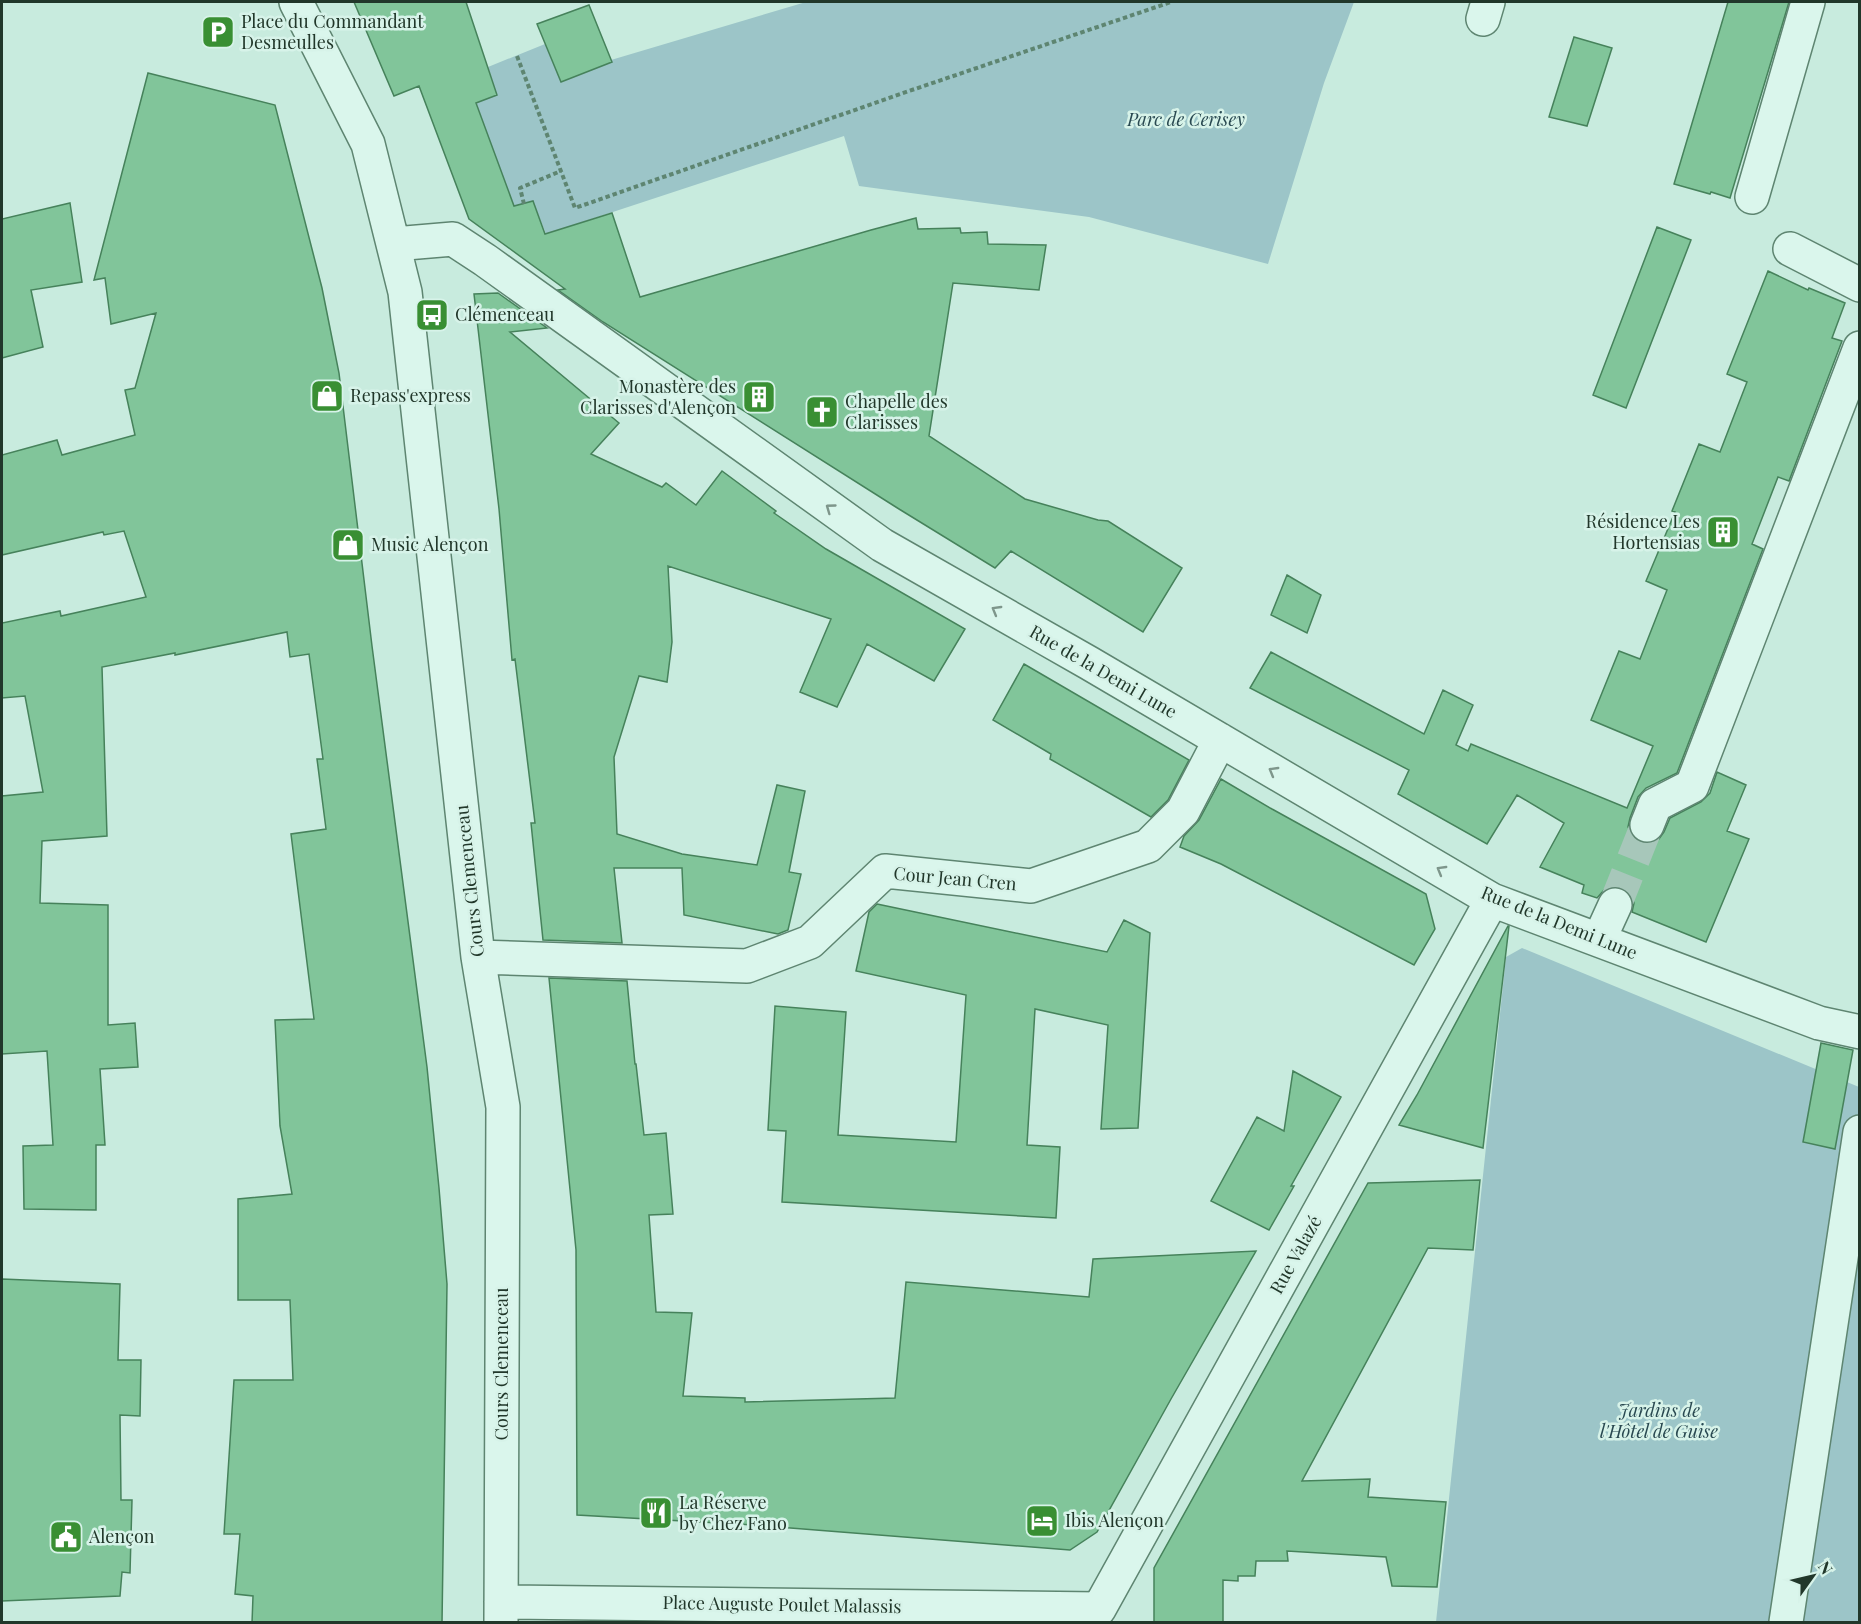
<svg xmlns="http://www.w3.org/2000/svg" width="1861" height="1624" font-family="'Playfair Display',serif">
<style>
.green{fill:#9cc5c8}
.building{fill:#81c59a;stroke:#46825b;stroke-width:1.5}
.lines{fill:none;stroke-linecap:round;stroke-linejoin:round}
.minor-tunnel{stroke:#a7c7ba;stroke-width:33;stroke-dasharray:33 16;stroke-linecap:butt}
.minor-casing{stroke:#5e8571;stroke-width:36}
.path{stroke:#5e8571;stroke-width:4;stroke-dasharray:4.5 3;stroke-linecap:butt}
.minor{stroke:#daf6ec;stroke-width:33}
.oneway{stroke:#7e968b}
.labels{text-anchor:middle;stroke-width:5;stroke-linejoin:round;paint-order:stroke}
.poi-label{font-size:18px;fill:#21372a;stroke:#d7f3e9;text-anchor:start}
.park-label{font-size:18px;font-style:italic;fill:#294951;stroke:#d7f3e9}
.street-label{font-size:18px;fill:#21372a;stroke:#d7f3e9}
</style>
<rect width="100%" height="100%" fill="#c8ebde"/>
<!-- green -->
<path class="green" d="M806,2H1354L1324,83L1268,264L1089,217L859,186L844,136L546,234L533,201L514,206L475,100L497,95L488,67L545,44L561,82L611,60Z
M1522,948L1859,1087V1622H1436L1506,957Z"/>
<!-- building -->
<path class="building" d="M354,2H466L497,95L476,103L514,206L533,201L545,234L612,213L640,297L871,230L916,218L918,229L960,228L961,233L987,232L988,244L1046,245L1039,290L953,283L929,436L1025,499L1098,520L1108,521L1182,568L1143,632L1011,551L995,568L899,509L603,322L558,290L565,289L469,219L419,86L394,96Z
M1728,2H1789L1730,198L1711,192L1710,194L1674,184Z
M589,5L612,62L561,82L537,24Z
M1574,37L1612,48L1587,126L1549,117Z
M148,73L275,105L322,288L339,373L372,646L427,1067L439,1188L447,1284L442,1623H252L253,1596L235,1594L240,1534H224L234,1380H293L290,1300H238V1199L292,1194L280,1126L275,1020L314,1019L291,834L326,829L317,759H323L309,654L290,657L287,632L175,655V653L102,667L107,836L42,841L40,903L108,905V1025L135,1023L138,1067L100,1069L105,1145H96V1210L24,1209L23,1146L53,1145L47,1051L2,1054V796L43,792L25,696L2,698V623L60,611L61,616L146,597L124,531L104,535L103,532L2,555V455L57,440L62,455L135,435L125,390L135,388L156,313L111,324L105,278L94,280Z
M70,203L82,282L31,290L43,347L2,358V219Z
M1657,227L1691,240L1626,408L1593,395Z
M1768,271L1808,290L1809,288L1845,303L1832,338L1842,341L1789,481L1778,477L1752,544L1763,549L1677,773L1646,788L1638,797L1630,818L1628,827L1633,837L1641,843H1650L1659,839L1664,832L1670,818L1701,802L1710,793L1717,772L1746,785L1727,831L1749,839L1706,942L1632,912L1634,903L1631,895L1623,888L1614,886L1605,889L1597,898L1582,893L1584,885L1540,867L1564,823L1517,795L1487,844L1398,794L1409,770L1250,688L1271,652L1424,734L1443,690L1473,705L1456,745L1468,751L1471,744L1627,808L1653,746L1591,720L1619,651L1640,659L1667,590L1646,581L1675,512L1672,511L1699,444L1720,452L1747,382L1727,374Z
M498,293L547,328L510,332L619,423L591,454L662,487L666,483L696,505L722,471L776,511L774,513L826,549L965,629L934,681L867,644L837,707L800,692L831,619L668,566L672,642L667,682L639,676L614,757L617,834L682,854L757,865L777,785L805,791L789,872L801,874L788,930L778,934L684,915L682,868H614L622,943L543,940L531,823H535L515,659L512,660L499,509L474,294Z
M1287,575L1321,595L1307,633L1271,615Z
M1024,664L1189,760L1168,800L1151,817L1050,759L1051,754L993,720Z
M1221,779L1272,809L1426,894L1435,929L1414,965L1221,864L1180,847L1184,836L1199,820Z
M877,904L1107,952L1124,920L1150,933L1138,1128L1101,1129L1108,1025L1035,1009L1027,1145L1060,1147L1056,1218L782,1202L786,1131L768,1130L775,1006L846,1012L838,1135L956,1142L966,995L856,971L869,912Z
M1508,926H1509L1483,1148L1399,1125L1417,1095Z
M549,978L627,981L635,1064H636L644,1135L666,1133L673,1214L649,1215L656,1312L692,1313L683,1396L745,1398V1402L895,1398L906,1282L1089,1297L1093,1259L1256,1251L1171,1399L1097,1532L1070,1550L754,1525L577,1515L576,1250Z
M1821,1043L1853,1050L1835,1149L1803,1142Z
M1293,1071L1341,1097L1291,1186H1294L1269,1230L1211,1201L1257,1117L1284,1131Z
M1480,1180L1473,1250L1428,1248L1302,1481L1370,1479L1368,1497L1446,1502L1437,1587L1392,1586L1386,1557L1287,1551L1288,1561H1256L1255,1576H1238V1581L1223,1580V1623H1154V1568L1368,1183Z
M2,1279L120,1284L118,1360H141L140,1416L120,1415L121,1500H132L130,1573L122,1572L120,1596L2,1601Z"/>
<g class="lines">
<!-- minor-tunnel -->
<path class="minor-tunnel" d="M1615,905L1647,825"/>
<defs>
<path id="minor" d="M296,2L368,144L405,292L478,957L503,1107L501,1622
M1483,19L1488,2
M1752,197L1808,2
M394,244L453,239L485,260L882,545L1089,663L1492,900L1819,1023L1860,1032
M1790,249L1860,285
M1647,825L1655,805L1692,786L1860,348
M1599,940L1615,905
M478,957L747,966L810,942L885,871L1031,886L1148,846L1183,811L1220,740
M501,1602L1099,1609
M1099,1609L1492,900
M1786,1622L1860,1132"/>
</defs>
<!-- minor casing -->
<use href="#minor" class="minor-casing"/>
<!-- path -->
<path class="path" d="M517,56L575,208L909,91L1171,2
M524,204L520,188L561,171"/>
<!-- minor -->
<use href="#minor" class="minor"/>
</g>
<!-- one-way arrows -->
<defs><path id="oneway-chevron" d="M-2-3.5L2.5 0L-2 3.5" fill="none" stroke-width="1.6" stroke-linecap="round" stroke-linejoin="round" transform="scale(1.5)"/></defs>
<g class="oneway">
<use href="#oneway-chevron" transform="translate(830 508) rotate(-144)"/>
<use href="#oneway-chevron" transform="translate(996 610) rotate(-150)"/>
<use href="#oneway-chevron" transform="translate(1273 771) rotate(-150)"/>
<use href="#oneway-chevron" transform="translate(1441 870) rotate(-150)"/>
</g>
<!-- icons -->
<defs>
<symbol id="parking-square" viewBox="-11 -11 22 22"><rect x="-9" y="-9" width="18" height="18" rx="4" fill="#398f33" stroke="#d7f3e9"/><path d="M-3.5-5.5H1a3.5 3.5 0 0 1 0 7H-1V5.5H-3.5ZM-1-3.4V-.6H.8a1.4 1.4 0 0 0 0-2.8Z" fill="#fff"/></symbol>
<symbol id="bus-square" viewBox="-11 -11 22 22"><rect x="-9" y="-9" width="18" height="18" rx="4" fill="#398f33" stroke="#d7f3e9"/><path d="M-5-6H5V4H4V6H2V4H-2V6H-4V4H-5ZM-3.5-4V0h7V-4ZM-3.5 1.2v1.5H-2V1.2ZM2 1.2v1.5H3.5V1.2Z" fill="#fff"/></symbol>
<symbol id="shop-square" viewBox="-11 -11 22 22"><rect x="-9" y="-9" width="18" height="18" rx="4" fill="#398f33" stroke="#d7f3e9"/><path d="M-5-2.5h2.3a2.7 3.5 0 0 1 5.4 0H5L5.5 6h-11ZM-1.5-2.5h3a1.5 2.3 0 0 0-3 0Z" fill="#fff"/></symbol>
<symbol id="building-square" viewBox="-11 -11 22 22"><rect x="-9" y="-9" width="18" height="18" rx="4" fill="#398f33" stroke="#d7f3e9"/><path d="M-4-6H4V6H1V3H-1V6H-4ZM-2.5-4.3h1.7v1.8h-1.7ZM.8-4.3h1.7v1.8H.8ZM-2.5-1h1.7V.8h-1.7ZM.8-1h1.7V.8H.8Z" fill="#fff"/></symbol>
<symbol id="church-square" viewBox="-11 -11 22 22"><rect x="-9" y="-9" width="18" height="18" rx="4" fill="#398f33" stroke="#d7f3e9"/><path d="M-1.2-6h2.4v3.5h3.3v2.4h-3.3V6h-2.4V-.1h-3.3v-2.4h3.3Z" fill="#fff"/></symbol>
<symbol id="restaurant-square" viewBox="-11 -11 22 22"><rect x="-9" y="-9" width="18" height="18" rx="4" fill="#398f33" stroke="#d7f3e9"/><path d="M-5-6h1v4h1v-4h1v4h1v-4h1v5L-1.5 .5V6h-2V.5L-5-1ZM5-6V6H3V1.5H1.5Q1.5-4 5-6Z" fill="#fff"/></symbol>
<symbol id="hotel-square" viewBox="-11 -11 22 22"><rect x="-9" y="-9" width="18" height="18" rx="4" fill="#398f33" stroke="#d7f3e9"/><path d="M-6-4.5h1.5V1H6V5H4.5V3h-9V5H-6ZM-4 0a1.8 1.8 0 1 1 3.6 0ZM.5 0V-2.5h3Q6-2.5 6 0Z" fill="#fff"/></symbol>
<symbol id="civic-square" viewBox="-11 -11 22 22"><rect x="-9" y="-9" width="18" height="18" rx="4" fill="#398f33" stroke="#d7f3e9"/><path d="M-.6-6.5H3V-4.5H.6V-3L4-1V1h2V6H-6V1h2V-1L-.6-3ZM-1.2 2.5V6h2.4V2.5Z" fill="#fff"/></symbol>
</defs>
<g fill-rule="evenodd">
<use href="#parking-square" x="199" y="13" width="38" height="38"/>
<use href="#bus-square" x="413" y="296" width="38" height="38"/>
<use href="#shop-square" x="308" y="377" width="38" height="38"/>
<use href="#building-square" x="740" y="378" width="38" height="38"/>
<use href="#church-square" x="803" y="393" width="38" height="38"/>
<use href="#building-square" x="1704" y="513" width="38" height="38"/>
<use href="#shop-square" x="329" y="526" width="38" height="38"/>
<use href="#restaurant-square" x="637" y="1494" width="38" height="38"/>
<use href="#hotel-square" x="1023" y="1502" width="38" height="38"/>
<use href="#civic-square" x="47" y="1518" width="38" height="38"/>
</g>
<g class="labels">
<!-- poi labels -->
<g class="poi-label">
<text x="241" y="28">Place du Commandant<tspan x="241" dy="21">Desmeulles</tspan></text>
<text x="455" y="321">Clémenceau</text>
<text x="736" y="393" text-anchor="end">Monastère des<tspan x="736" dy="21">Clarisses d'Alençon</tspan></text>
<text x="350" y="402">Repass'express</text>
<text x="845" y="408">Chapelle des<tspan x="845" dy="21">Clarisses</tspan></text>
<text x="1700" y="528" text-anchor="end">Résidence Les<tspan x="1700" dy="21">Hortensias</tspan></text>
<text x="371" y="551">Music Alençon</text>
<text x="679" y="1509">La Réserve<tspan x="679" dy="21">by Chez Fano</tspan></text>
<text x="1065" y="1527">Ibis Alençon</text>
<text x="89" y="1543">Alençon</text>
</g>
<!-- park labels -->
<g class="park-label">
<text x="1186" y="126">Parc de Cerisey</text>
<text x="1659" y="1417">Jardins de<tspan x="1659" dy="21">l'Hôtel de Guise</tspan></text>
</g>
<!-- street labels -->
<g class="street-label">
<text transform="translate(1103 672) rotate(30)" y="6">Rue de la Demi Lune</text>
<text transform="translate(955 879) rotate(5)" y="6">Cour Jean Cren</text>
<text transform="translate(470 881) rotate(-96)" y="6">Cours Clemenceau</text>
<text transform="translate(1559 923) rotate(22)" y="6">Rue de la Demi Lune</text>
<text transform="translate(1296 1255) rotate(-61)" y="6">Rue Valazé</text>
<text transform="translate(502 1364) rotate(-90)" y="6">Cours Clemenceau</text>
<text transform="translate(782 1605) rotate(1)" y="6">Place Auguste Poulet Malassis</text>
</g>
</g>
<!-- border -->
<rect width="1861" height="1624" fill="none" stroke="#21372a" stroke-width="6"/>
<!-- north arrow -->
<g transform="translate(1813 1576) rotate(56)" stroke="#d7f3e9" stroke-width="4.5" paint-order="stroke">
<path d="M0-4.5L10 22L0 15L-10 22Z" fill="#21372a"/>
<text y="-9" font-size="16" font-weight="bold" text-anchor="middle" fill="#21372a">N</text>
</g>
</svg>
